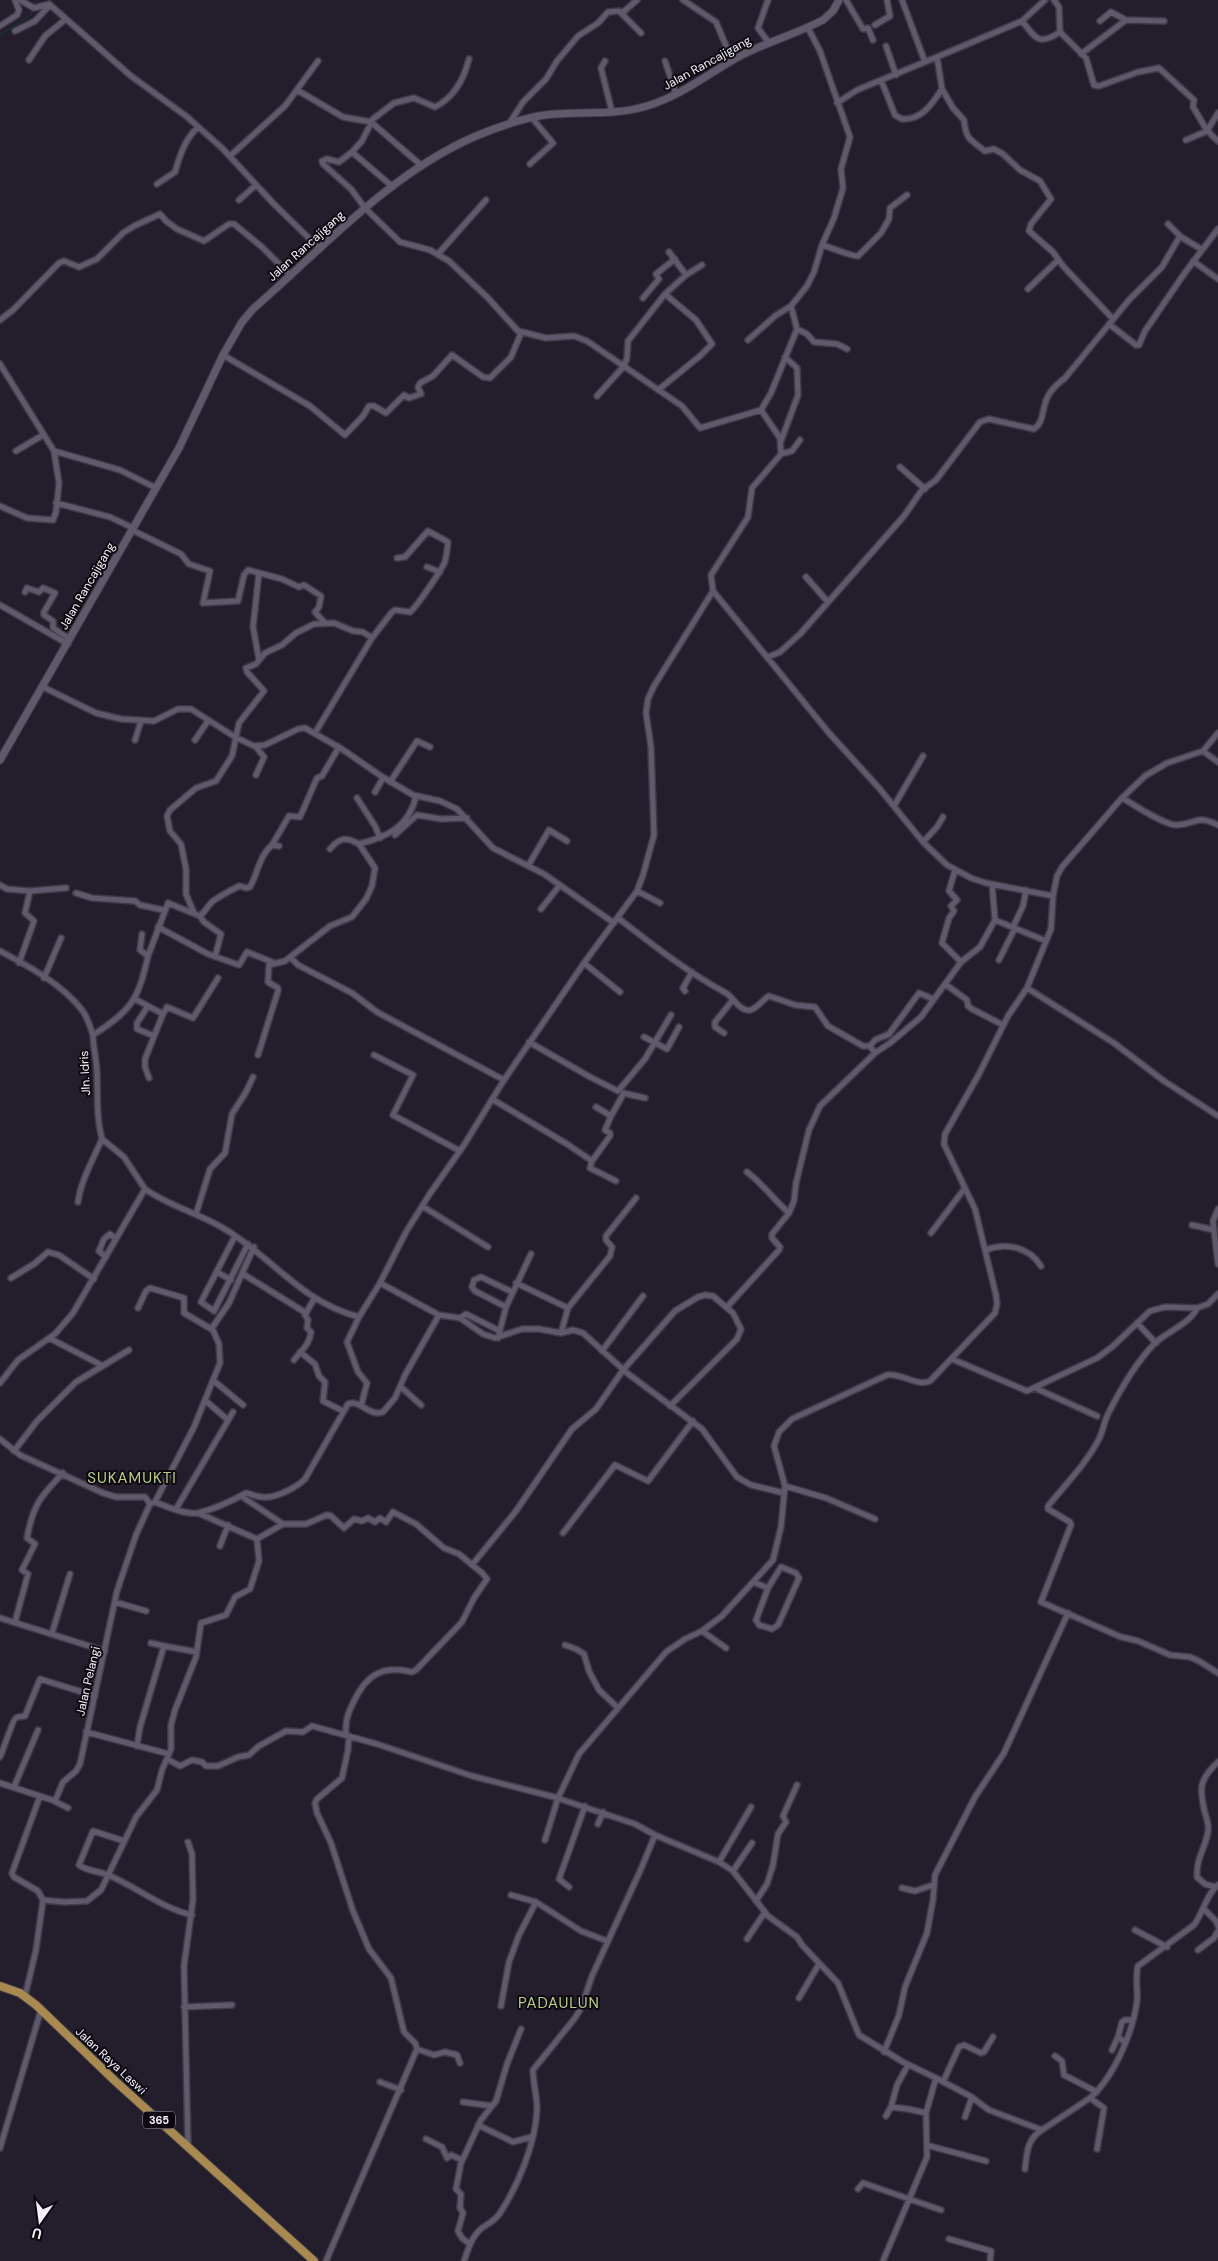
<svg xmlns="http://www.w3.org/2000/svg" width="1218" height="2261" font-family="'DM Sans',sans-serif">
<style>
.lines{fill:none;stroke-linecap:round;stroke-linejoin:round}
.stream{stroke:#153d3f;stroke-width:1}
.minor-casing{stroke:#403a47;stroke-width:8}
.secondary-casing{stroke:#403a47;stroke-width:9}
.primary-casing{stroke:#403a47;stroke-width:10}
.minor{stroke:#60596b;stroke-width:5}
.secondary{stroke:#60596b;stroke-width:7}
.primary{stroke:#a88a51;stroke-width:8}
.labels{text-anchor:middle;stroke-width:4;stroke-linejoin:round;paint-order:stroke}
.shield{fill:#0b090f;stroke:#afabb5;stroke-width:1}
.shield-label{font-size:11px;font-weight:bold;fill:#f5f1fc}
.street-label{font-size:12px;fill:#f5f1fc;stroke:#0b090f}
.quarter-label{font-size:15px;letter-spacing:1px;fill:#bccf85;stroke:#0b090f}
</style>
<rect width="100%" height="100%" fill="#231d2c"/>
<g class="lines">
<!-- stream -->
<path class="stream" d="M32,4L37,0
M0,35L32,14L30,7"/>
<defs>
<path id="minor" d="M20,0L34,8L49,4L131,76L186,116L222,148L273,203L320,249
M683,0L716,22L732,60
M768,0L758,28L769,43
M846,0L863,29L868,28L873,40
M902,0L925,62
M1054,0L1059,7L1060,32L1086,58L1094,85L1099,86L1138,72L1159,68L1194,100L1193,107C1201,119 1205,131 1218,141
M622,13L637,0
M1022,21C1036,39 1039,46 1060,32
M1100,21L1111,12L1126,20
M875,25L890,16L887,0
M0,26L17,15L19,10L15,0
M15,31L35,21L50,5
M886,46L896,75
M1081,54L1126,20L1164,21
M937,57L1022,21L1045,0
M469,59C464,79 455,97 435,107L414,98L394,103L373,119L362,141L352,152L339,162L327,159L322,161L323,164L351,189L365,208L400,242L430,250L449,261L488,298L518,331L546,338L574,336L587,341L682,406L700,428L761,410
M29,60L45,36L66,19
M605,61L601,68L612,112
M665,61L676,94
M881,80L895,115L902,119C922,120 932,104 942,89
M297,90L343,117L371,122L422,166
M837,103L857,90L937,57L942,89L953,108L964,120C966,140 970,139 985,151L994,149L1003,154L1020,170L1040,181L1051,199L1031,224L1029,231L1053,252L1063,266L1113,319
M509,124L523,102L546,79L557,61L578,36L598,23L608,12L619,11L641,33
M1186,140L1207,131L1218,113
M352,152L393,187
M230,156L285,106L318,61
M530,164L553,143L532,118
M157,184L175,172C180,155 185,139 198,127
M239,200L256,185
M1168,224L1181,237L1201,249
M822,245C829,247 854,257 858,256L881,233L889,219L890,208L907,195
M438,254L486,200
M1193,261L1218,279
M686,275L702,265
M1028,289L1058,260
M643,298L659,279L656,274L675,259
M791,306L797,329L771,393L761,410L780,438L781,454L752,488L748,517L711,575L713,591L829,733L879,788L923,842L947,865L971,878L986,883L1053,896
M0,320L13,310L59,263L64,261L79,267L97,259L123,233L134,226L160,214L166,221L177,229L204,241L229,224H234L262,247L291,276
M1109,324L1136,345H1139L1145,331L1184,274L1218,229
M797,329L807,334L814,342L837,344L847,349
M748,340L775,316L791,306L807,286L814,272L822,245L834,218L843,188L841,169L850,137L820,51L808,28
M223,355L310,406L345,435L363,416L369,406H374L386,413L404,395L409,398L421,394L418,387L420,383L433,376L452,355L483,377L490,378L511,357L521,333
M0,364L54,451L59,483L56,512L53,520L27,518L0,506
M658,390L700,356L712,344L696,320L665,294L686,275L669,252
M597,396L624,366L627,358L628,341L665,294
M781,441L798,395L797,368L785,357
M16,451L43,435
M54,451L120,470L156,488
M781,454L792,451L800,440
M900,467L925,489
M56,503L110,517L133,528
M132,530L181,554L189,564L210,571L203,603L238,601L244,575L248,570L282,579L299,587L304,585L321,596L319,607L315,612L324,622
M427,567L440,572
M259,573L253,627L259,660
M806,577L828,602
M25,592L27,588L39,592L43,588L55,593L44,612V615L53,621V628L70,639
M0,605L68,644
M768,657L780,652L800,634L904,516L922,490L936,480L980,422L989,419L1034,429C1043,423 1042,413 1045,404C1048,392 1056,385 1065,378L1129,300L1162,267L1180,236
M43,687L96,713L121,719L154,721L178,709H191L235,737L254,746L265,745L298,729L305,728L342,749L381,776L413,795L440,801L457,809L493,848L544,874L614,923
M315,733L372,638L392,612L395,610L410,612C415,609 444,567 445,561C447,555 447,548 448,542L428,531L405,557L397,558
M135,740L141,721
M195,740L208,721
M1203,751L1218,762
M256,775L264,757L256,747
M390,782L417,741L430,747
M375,792L383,778
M357,798L375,826L380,838
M1122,798C1135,805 1162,824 1176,825C1195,825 1195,814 1218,825
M894,806L923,756
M395,835L417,815L441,819L467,818
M923,842L937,827L943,817
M272,845L289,816L300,817L317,778L322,776L339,747
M330,849C340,837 346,837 359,844C387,837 409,827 416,796
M528,866L549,830L567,841
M955,870L949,891L957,900L951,906L954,911L949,918L942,943L961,962L945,984L967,1000L968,1006L972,1009L1003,1025
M992,884L995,920L1046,941
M0,885L7,889L30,891L25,913L34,921L19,963
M30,891L66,888
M637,891L660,903
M76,893L92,898L135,901L140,905L163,910
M541,909L560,885
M194,913L186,894V869L181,844L170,831L167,816L170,810L196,788L216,781L232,756L239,723L264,691L247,672L246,668L256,664L265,653L282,645L296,633L314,624L334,623L353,631L363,632L372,638
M200,916C205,912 207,907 211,903C213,900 236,887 240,886L246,888L250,887C258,873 259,856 272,845L279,846
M618,918C653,945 687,972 726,993C733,997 740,1012 750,1010C758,1008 763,999 769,996L795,1005L815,1007L828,1026L863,1046H870L875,1053
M158,927L208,954L239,965L247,952L272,962
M1013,927L1023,906L1026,890
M142,934L140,950L148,956C138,1000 132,1010 93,1035C93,1048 97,1061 97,1074C98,1096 96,1117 102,1139L124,1157L145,1189
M0,951C28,966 62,984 82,1010C88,1018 90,1026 93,1035
M148,956L168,903L200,916L204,922L221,934L215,957
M290,957L298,965L352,993L377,1012L504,1080
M999,960L1015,928
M961,962L980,947L995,920
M584,963L620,992
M44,978L61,938
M1027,988L1114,1043L1164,1081L1218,1116
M685,991L683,988L692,972
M135,999L148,1006L137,1023V1029L154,1036
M148,1006L163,1014L145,1059V1067L149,1078
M163,1014L167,1007L193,1018L218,978
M724,1033L715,1027V1022L732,1001
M644,1037L667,1049L679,1027
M529,1042L590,1077L618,1091L645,1059L671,1015
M870,1046L875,1040L889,1034L919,993L933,999
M258,1055L278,991V988L268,982L269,965L285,961L330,926L352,917L366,899L372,886L375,868L359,844
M374,1055L413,1075L393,1115L460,1151
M623,1093L645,1098
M492,1099L567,1144L592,1161L610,1136V1133L605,1130L611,1116
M596,1107L611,1116L624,1093
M592,1161L590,1168L616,1181
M747,1172C763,1184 774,1200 789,1213L794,1201L796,1183L809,1130L820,1106L875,1053L890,1043L921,1017L945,984
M78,1202C81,1180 93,1160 102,1139
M422,1206L488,1247
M1218,1209L1213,1221L1218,1264
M196,1214L210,1169L225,1153L232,1114L246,1092L253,1077
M1192,1225L1214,1230
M931,1233L965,1188
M235,1236L201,1302L214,1311L248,1244
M986,1250C1006,1242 1029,1247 1041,1266
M106,1257L99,1251L104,1239L110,1234L116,1239
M217,1272L231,1280
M243,1274L306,1313
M11,1278L34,1264L48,1252L59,1255L94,1279
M380,1283L406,1232L429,1195L464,1145L504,1080L584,963L637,891L643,875L654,835L651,747L646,713L648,699L654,686L713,591
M516,1283L568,1308
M506,1307L475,1291L472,1287L474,1280L481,1277L512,1292
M727,1307L779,1250L780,1247L772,1238V1234L789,1213
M138,1308L146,1291L150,1288L184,1298V1313L213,1330L219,1344L220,1363L194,1427L155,1502
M1197,1308C1190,1324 1166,1332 1154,1344C1135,1364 1120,1390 1108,1414C1104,1422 1103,1431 1099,1439C1086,1464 1065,1485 1048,1506V1509L1070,1522L1071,1525L1041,1602L1121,1637L1138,1641L1170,1655L1190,1657L1199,1661L1218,1673
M359,1317L347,1342L358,1372L367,1383L361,1406
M460,1318L466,1314L500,1331
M1137,1323L1156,1343
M212,1328L229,1303L254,1247
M561,1333L568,1308L610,1256L612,1247L606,1240V1236L636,1198
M49,1338L103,1366
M498,1338L506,1307L531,1254
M602,1351L643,1296
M300,1352L315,1364L319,1376L325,1382L323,1401L343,1411
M952,1359L1027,1391L1097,1358L1112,1347L1150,1311L1165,1307L1197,1308L1208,1304L1218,1294
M294,1360C301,1351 310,1344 311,1332L307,1328L308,1320L305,1315L314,1299
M214,1381L243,1405
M0,1383L18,1360L55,1334L73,1313L145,1189C169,1206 198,1213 223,1228C274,1258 299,1301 359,1317L380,1283L439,1315L460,1318L483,1334L495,1338L522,1329H539L561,1333L573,1330L583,1333L627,1373L702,1429L737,1477L751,1485L784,1493
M401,1387L421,1405
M1035,1388L1097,1416
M206,1401L228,1420
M0,1439L20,1455L103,1493L116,1497H145L150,1504L155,1502C167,1507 186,1515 198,1513C214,1509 232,1501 246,1493C252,1494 256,1497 262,1497C274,1499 296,1488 305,1479L348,1404C360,1399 369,1417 383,1412L395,1398L405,1375L439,1315
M14,1451L37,1421L76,1382L129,1350
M785,1486L826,1498L875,1519
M241,1496L283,1524
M176,1509L233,1412
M198,1513L257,1539
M563,1533L615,1465L648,1481L693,1421
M220,1546L228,1525
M472,1565L516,1511L572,1429L596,1409L623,1370L675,1311L698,1297L705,1295L713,1296L733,1313L741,1329L737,1339L670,1406
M781,1567L796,1573L799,1578L778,1625L772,1629L759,1625L756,1620L768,1588Z
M753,1582L768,1588
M115,1602L146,1611
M0,1618L105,1651
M15,1622L28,1574L22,1570L35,1544L27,1538C33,1505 40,1497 63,1473
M702,1631L726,1648
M52,1633L70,1574
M151,1643L164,1646
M565,1645L576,1649L584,1654L589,1671L599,1690L618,1708
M86,1732L169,1754
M137,1746L140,1727L164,1646L197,1652
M0,1757C3,1751 13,1719 16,1718C19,1716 22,1717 25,1716L40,1679L95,1696
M167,1759L180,1766L192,1760L202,1762L206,1766H218L238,1757L249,1755L259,1746L286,1731L303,1732L312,1726L377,1744L472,1776L558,1798
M0,1783L55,1801L63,1782L76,1771L80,1764L117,1591L136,1535L150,1504
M14,1787L38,1730
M40,1796L12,1873L14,1877L38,1891L43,1900
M560,1799L635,1824L655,1835L719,1862L733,1871L768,1916L797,1937L802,1945L838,1983L859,2035L903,2062L936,2078
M54,1801L68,1808
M598,1824L603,1812
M545,1840L558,1798L579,1754L666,1652L685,1639L702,1631L722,1616L773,1560L781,1527L785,1486L774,1446L779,1432L792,1419L887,1375C901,1373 918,1387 930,1381L995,1313L997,1304L996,1295L975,1209L944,1144L945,1134L979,1074L1008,1016L1027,988L1051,929L1053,896L1057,876L1062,867L1121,799L1145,776L1167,763L1203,751L1218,733
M124,1841L93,1831L79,1865C86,1871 99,1871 108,1875C137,1887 161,1908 192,1915
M719,1862L751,1807
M733,1871L752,1843
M569,1887L559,1879L585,1806
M1215,1887L1205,1884L1197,1877C1196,1858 1205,1849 1208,1832C1209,1827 1207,1819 1205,1813C1199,1788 1199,1780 1218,1762
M902,1888L915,1891L933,1885
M511,1895L536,1902L581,1931L607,1941
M756,1901L767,1884L773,1865L778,1834L786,1822L783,1816L797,1785
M1204,1909L1216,1921L1218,1926
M1135,1930L1167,1947
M747,1939L765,1912
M1198,1950L1214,1938L1218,1931
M25,1996L36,1950L43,1900L64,1902L87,1901L101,1890L136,1817L157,1790L162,1770L171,1749V1725L175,1710L196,1657L201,1623L226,1615L235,1597L250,1589L259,1561L257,1539L283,1524H306L327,1515L331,1516L344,1528L354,1519L362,1521L368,1518L375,1522L380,1518L386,1522L393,1512L416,1524L444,1548L459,1554L482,1573L487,1579L474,1598L462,1622L416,1670L412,1672C383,1665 367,1674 354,1701C348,1713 345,1720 346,1735
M799,1998L819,1964
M501,2006L509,1962L519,1935L536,1902
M184,2007L232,2005
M1125,2042L1118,2037L1122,2022L1125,2020H1132
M417,2049L434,2055L445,2052L457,2055L460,2063
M1112,2050L1118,2037
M884,2052L899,2015L905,1987L927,1933L933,1900L935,1875L975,1797L1004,1753L1068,1613
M1055,2056L1062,2061L1064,2075L1097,2092
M380,2082L401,2090
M943,2082L959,2047L964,2045L981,2053L984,2052L993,2037
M1090,2098L1104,2108L1097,2149
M463,2102L492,2106
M891,2107L897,2085L908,2065
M886,2116L891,2107L908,2109L926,2113
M965,2117L972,2097
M478,2125L513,2142L531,2137
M426,2139L442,2147L447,2158L451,2155L462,2160
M188,2146L184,1966L193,1900L192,1854L188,1842
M0,2148L41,2010
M927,2148L930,2146L986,2161
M1025,2169C1027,2152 1027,2139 1042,2130
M858,2189L863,2183L941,2210
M949,2239L991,2251L990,2261
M470,2244L462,2238L458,2231L463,2213L460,2208L461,2194L456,2189L461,2163L481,2120L496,2101L507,2064L521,2029
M326,2261L417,2049L415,2043L404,2032L391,1978L369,1949L353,1911L331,1843L317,1813L315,1803L317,1799L342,1778L348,1750L349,1736
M464,2261C468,2249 472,2236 482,2228C489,2223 496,2220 500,2213C518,2186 536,2142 537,2109C537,2096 533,2083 533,2070L575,2018L581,2008L592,1976L641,1869L655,1835
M883,2261L927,2157L926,2113L936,2078L970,2096L989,2110L1042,2130L1090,2098C1114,2077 1133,2032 1137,2001C1138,1990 1135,1977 1138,1966L1194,1925C1203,1913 1207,1893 1218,1885"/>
<path id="secondary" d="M0,760L179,448L223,355L242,322L253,309C323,248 390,173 476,136C498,127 523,118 545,115C579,111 614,116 647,106C681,96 709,73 740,56C767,42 796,34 823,20L833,11L839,0"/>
<path id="primary" d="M0,1986L20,1993L36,2005L114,2080L314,2261"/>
</defs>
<!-- minor casing -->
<use href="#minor" class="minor-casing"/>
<!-- secondary casing -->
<use href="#secondary" class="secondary-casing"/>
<!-- primary casing -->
<use href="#primary" class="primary-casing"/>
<!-- minor -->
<use href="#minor" class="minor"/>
<!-- secondary -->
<use href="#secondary" class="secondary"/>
<!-- primary -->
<use href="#primary" class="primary"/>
</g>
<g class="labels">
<!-- shield labels -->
<rect class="shield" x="143" y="2111.5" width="32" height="17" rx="4"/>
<g class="shield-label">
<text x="159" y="2124">365</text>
</g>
<!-- street labels -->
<g class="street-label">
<text transform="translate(707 63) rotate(-29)" y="4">Jalan Rancajigang</text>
<text transform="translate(306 246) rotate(-42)" y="4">Jalan Rancajigang</text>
<text transform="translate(87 586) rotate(-60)" y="4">Jalan Rancajigang</text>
<text transform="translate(85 1073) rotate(-93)" y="4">Jln. Idris</text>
<text transform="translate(88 1681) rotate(-77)" y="4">Jalan Pelangi</text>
<text transform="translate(111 2061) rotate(43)" y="4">Jalan Raya Laswi</text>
</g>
<!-- quarter labels -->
<g class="quarter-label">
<text x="132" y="1483">SUKAMUKTI</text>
<text x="559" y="2008">PADAULUN</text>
</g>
</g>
<!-- north arrow -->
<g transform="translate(40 2221) rotate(194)" stroke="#0b090f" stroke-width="4" paint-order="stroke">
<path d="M0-4L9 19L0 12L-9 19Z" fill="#f5f1fc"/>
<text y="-8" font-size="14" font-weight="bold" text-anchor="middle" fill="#f5f1fc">U</text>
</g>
</svg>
